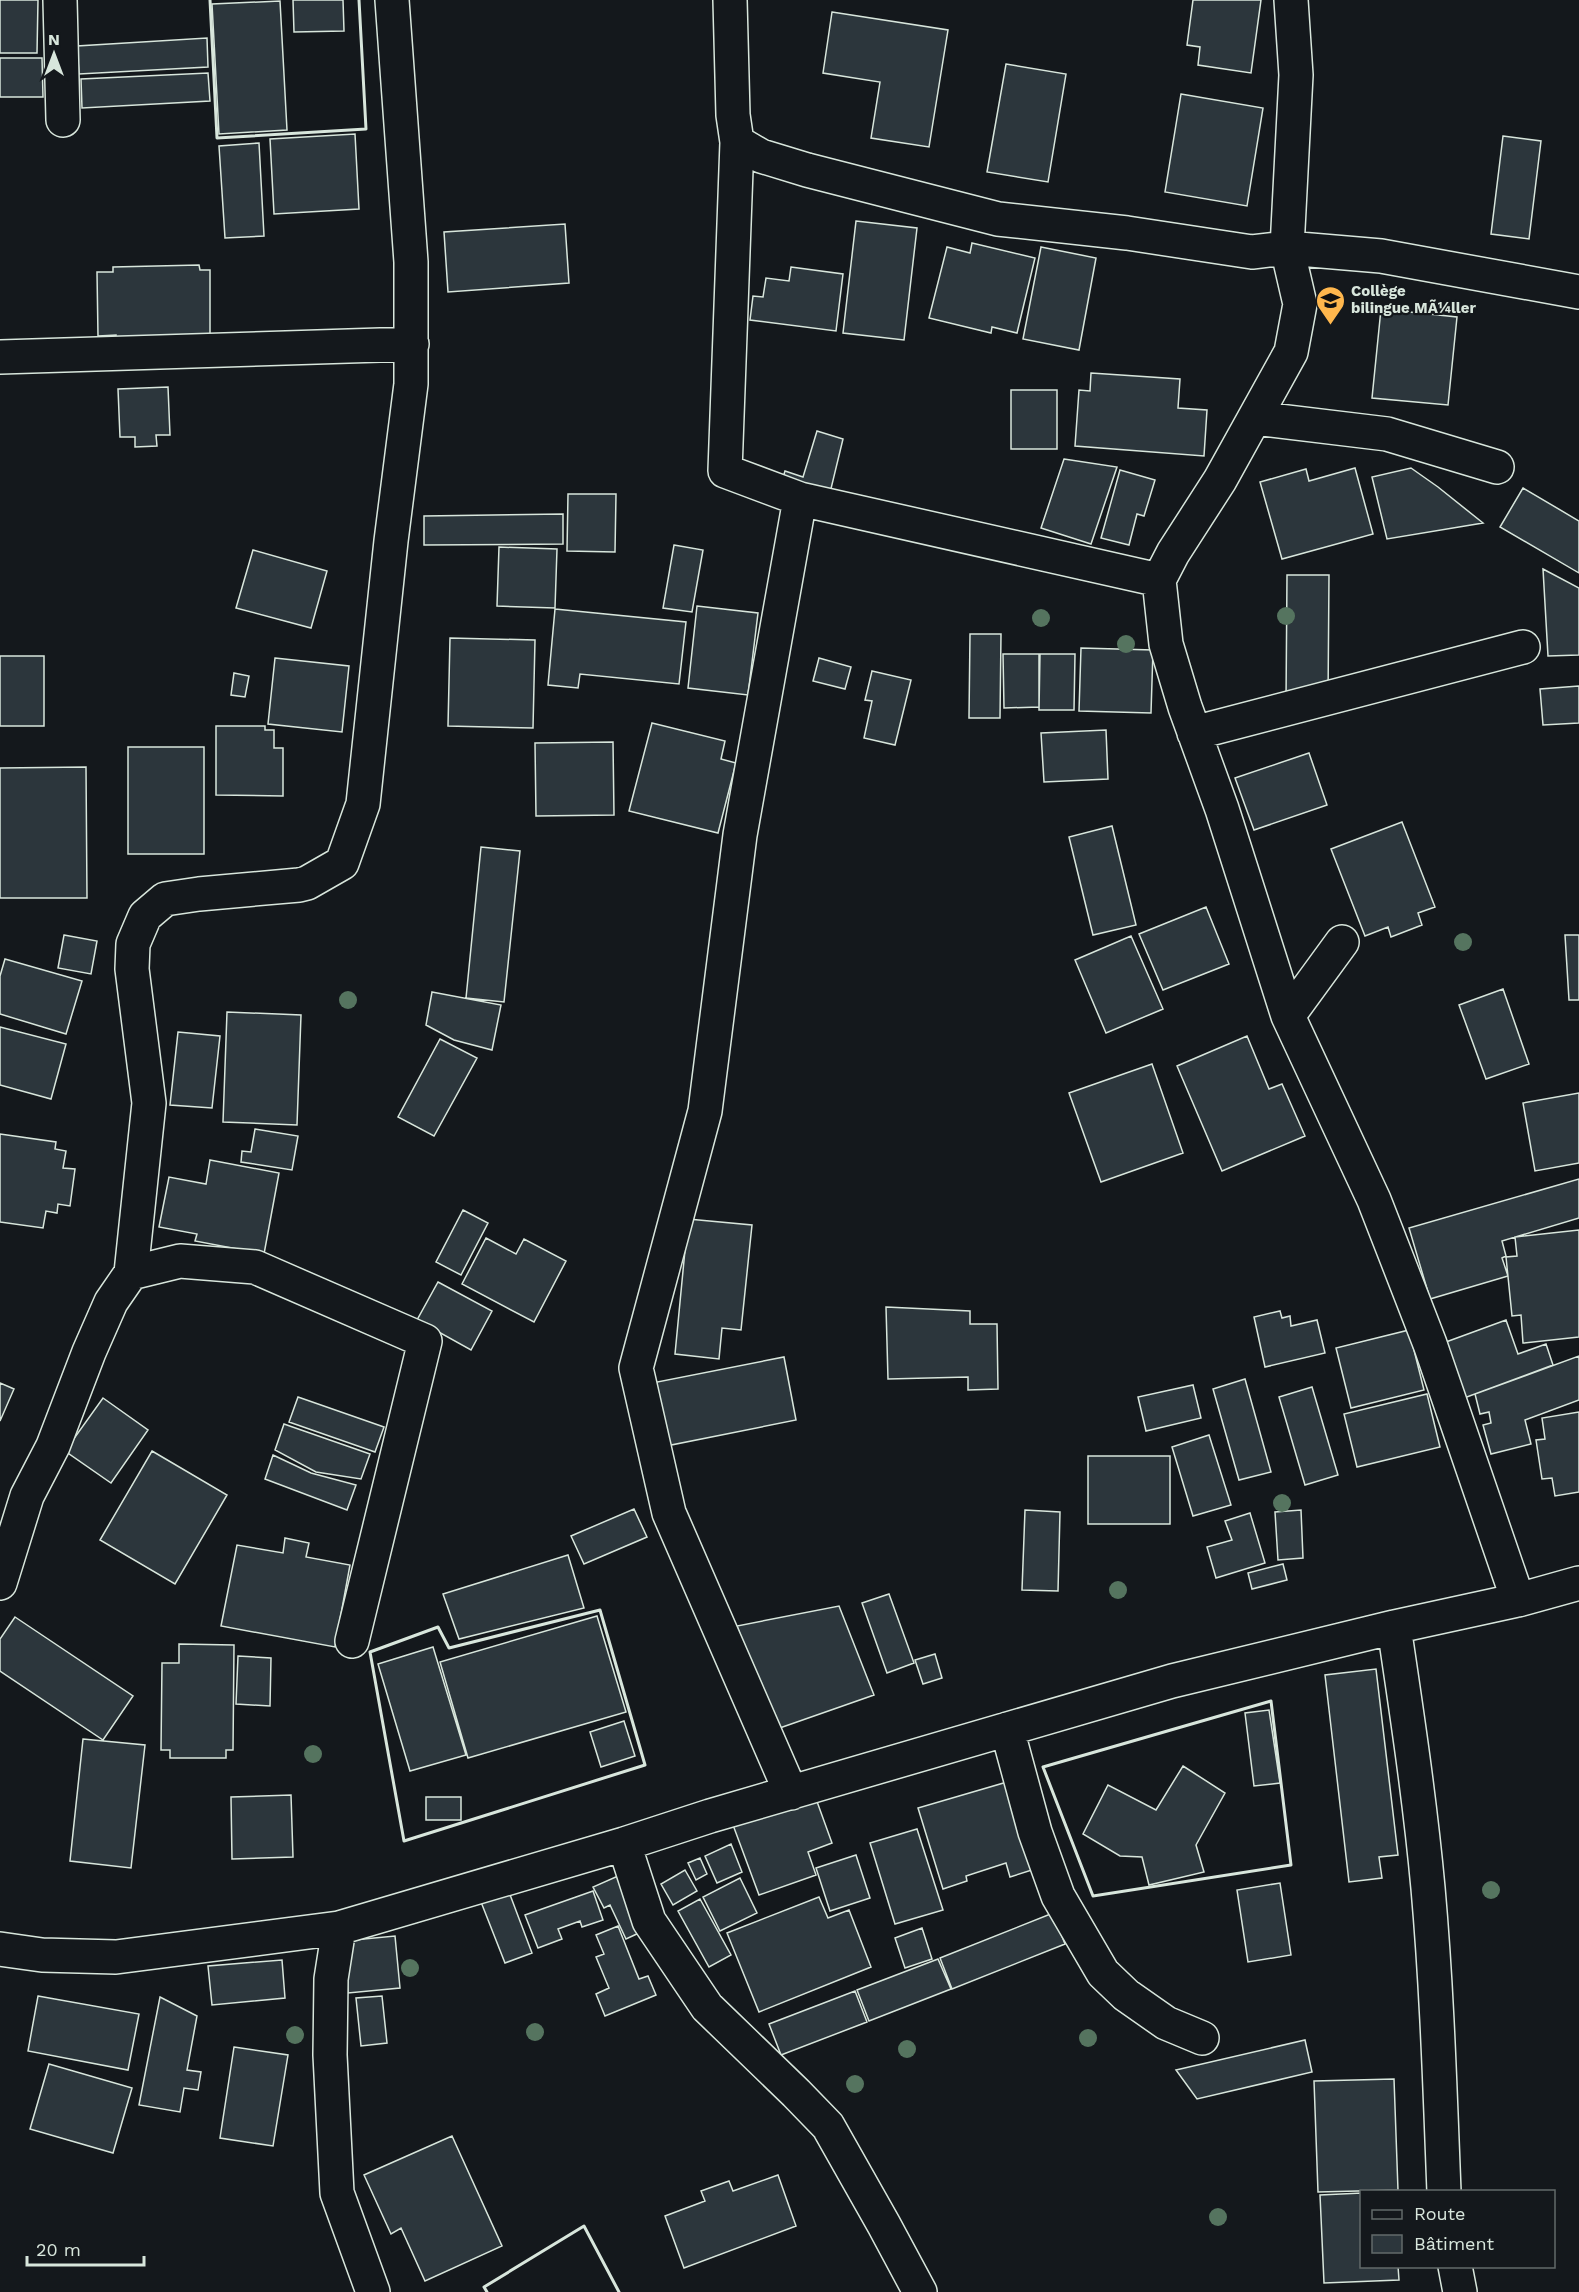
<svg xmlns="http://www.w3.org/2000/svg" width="1579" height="2292" font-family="'Work Sans',sans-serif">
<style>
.building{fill:#2c363c;stroke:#d8e6dc;stroke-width:1.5}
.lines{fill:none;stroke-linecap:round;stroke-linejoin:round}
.minor-casing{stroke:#d8e6dc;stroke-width:36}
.minor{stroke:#14181c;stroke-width:33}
.wall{stroke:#d8e6dc;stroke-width:3}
.tree{fill:#55745f}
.labels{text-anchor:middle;stroke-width:4.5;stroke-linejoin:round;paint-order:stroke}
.poi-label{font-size:15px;font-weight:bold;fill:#d8e6dc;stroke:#14181c;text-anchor:start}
</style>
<rect width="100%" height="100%" fill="#14181c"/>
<!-- building -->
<path class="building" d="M0,0H38L37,53H0Z
M293,0H343L344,31L294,32Z
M1193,0H1261L1251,73L1198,65L1200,47L1187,45Z
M280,1L287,130L219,134L212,4Z
M832,12L948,30L929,147L871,138L880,82L823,73Z
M207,38L208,67L79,74L77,46Z
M0,58H42L43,97H0Z
M1006,64L1066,74L1048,182L987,172Z
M208,73L210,101L82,108L81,79Z
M1181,94L1263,108L1247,206L1165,192Z
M355,134L359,209L274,214L270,139Z
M1503,136L1541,141L1529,239L1491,234Z
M259,143L264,236L225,238L219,146Z
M856,221L917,228L904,340L843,333Z
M565,224L569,283L448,292L444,232Z
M972,243L1035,258L1017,333L992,327L991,333L929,318L947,247L970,253Z
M1041,247L1096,258L1079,350L1023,339Z
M199,265L200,270H210V334H199V347L116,348V335L98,336L97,272H113V267Z
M791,267L843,274L836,331L750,320L753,296L763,297L766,278L789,281Z
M1381,309L1457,317L1448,405L1372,398Z
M1091,373L1180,379L1178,408L1207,410L1204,456L1075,446L1079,390L1090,391Z
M168,387L170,435H156L157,446L135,447V437H120L118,389Z
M1011,390H1057V449H1011Z
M817,431L843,439L829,497L780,488L785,471L803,477Z
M1064,459L1117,467L1091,544L1041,528Z
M1355,468L1373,534L1282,559L1260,482L1306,469L1309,481Z
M1411,468L1438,487L1483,523L1387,539L1372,477Z
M1120,470L1155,480L1144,516L1137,514L1129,545L1101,538Z
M1523,488L1579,521V573L1500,527Z
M568,494H616L615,552L567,551Z
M563,514V544L424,545V516Z
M674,545L703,550L692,612L663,608Z
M499,547L557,549L555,608L497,606Z
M253,550L327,571L311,628L236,608Z
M1543,569L1579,588V655L1548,656Z
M1287,575H1329L1328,701H1286Z
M697,606L758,613L748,695L688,688Z
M555,609L686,622L679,684L580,674L578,688L548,685Z
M970,634H1001L1000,718H969Z
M450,638L535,640L533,728L448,726Z
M1081,648L1153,650L1151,713L1079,711Z
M1003,654H1039V707L1004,708Z
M1040,654H1075L1074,710H1039Z
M0,656H44V726H0Z
M275,658L349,666L342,732L268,724Z
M819,658L851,667L845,689L813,681Z
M872,671L911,680L895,745L864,738L872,701L865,700Z
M234,673L249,676L245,697L231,695Z
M1579,686V723L1543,725L1540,689Z
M652,723L725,741L721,759L736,763L718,833L629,811Z
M216,726H265V730H274V748H283V796L216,795Z
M1106,730L1108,779L1044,782L1041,733Z
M613,742L614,815L536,816L535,743Z
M128,747H204V854H128Z
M1309,753L1327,805L1254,830L1235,778Z
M86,767L87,898H0V768Z
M1402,822L1435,907L1418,913L1422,925L1391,937L1388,927L1365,936L1331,849Z
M1112,826L1136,925L1093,935L1069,837Z
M481,847L520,851L504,1002L466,998Z
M1206,907L1229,964L1163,990L1139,934Z
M64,935L97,941L91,974L58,968Z
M1565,935H1579V1000H1569Z
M1131,936L1163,1009L1106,1033L1075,960Z
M5,959L82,981L66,1034L0,1014V976Z
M1503,989L1529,1064L1486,1079L1459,1005Z
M432,992L501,1005L492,1050L454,1040L426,1025Z
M227,1012L301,1015L297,1125L223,1122Z
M0,1027L66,1044L51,1099L0,1085Z
M178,1032L220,1036L212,1108L170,1105Z
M1247,1036L1269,1089L1282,1084L1305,1136L1222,1171L1177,1066Z
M440,1039L477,1058L434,1136L398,1117Z
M1152,1064L1183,1153L1101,1182L1069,1093Z
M1579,1093V1163L1535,1171L1523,1103Z
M255,1129L298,1136L292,1170L241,1162L242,1151L251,1152Z
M0,1134L56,1142L55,1149L66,1151L63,1168L75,1169L70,1206L58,1204L57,1213L46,1211L43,1228L0,1222Z
M210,1160L279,1173L264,1254L195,1241L197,1234L159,1227L169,1177L206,1184Z
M1579,1179V1218L1502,1241L1506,1256L1502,1258L1508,1276L1430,1299L1409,1228Z
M463,1210L488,1223L461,1275L436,1262Z
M688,1219L752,1225L741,1330L722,1328L719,1359L675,1354Z
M1579,1230V1337L1523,1343L1521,1315L1512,1316L1506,1257L1517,1256L1515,1237Z
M486,1238L516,1254L524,1239L566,1261L534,1322L462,1284Z
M438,1282L492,1311L471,1350L417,1320Z
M886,1307L970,1311V1324H997L998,1389L968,1390V1377L888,1379Z
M1280,1311L1282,1318L1290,1316L1291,1326L1317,1320L1325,1353L1265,1367L1254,1317Z
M1506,1320L1518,1354L1546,1344L1553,1365L1456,1401L1435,1346Z
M1409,1330L1424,1390L1351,1408L1336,1348Z
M1579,1356V1400L1525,1420L1531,1444L1491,1454L1483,1425L1491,1423L1489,1412L1480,1414L1475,1394Z
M784,1357L796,1420L666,1446L652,1383Z
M1245,1379L1271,1472L1239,1480L1213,1389Z
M0,1383L14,1389L0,1421Z
M1193,1385L1201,1418L1146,1431L1138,1397Z
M1312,1387L1338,1475L1305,1485L1279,1397Z
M1427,1394L1440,1447L1357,1467L1344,1414Z
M298,1397L384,1427L375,1452L289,1422Z
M103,1398L148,1430L111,1483L65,1451Z
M1579,1412V1492L1555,1496L1552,1478L1542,1479L1536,1440L1545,1439L1542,1418Z
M284,1424L370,1454L361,1479L316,1472L275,1450Z
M1209,1435L1231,1505L1193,1516L1172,1447Z
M152,1451L227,1495L175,1584L100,1540Z
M273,1455L311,1473L356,1485L347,1510L265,1479Z
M1088,1456H1170V1524H1088Z
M634,1509L647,1537L584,1564L571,1536Z
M1025,1510L1060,1512L1058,1591L1022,1590Z
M1301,1510L1303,1558L1278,1560L1275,1512Z
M1250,1513L1265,1563L1216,1578L1207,1547L1232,1540L1225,1521Z
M285,1538L309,1543L306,1557L350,1565L335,1647L221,1626L237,1545L283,1553Z
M568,1555L584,1608L459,1639L443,1594Z
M1283,1564L1287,1580L1252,1589L1248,1573Z
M889,1594L914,1663L887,1673L862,1603Z
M839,1606L874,1695L774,1730L737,1626Z
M597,1616L626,1712L468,1758L440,1662Z
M15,1617L133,1696L103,1740L0,1671V1639Z
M179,1644L234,1645L233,1750H226V1758H170V1750H161L162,1663H179Z
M433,1647L466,1755L410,1771L378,1664Z
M935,1654L942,1678L923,1684L915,1660Z
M238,1656L271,1658L270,1706L236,1704Z
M1376,1669L1398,1855L1379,1857L1382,1878L1349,1882L1325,1675Z
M1269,1710L1280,1783L1254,1786L1245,1713Z
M624,1721L635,1756L601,1767L590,1732Z
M83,1739L145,1745L131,1868L70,1861Z
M1183,1766L1225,1793L1196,1845L1204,1872L1149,1885L1142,1857L1120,1856L1083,1834L1108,1785L1156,1810Z
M1007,1782L1035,1869L1010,1877L1006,1863L966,1876L967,1881L943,1889L918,1808Z
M291,1795L293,1857L232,1859L231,1797Z
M815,1796L832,1843L808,1852L816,1875L759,1895L733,1825Z
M426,1797H461V1820H426Z
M917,1829L943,1910L895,1924L870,1843Z
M731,1844L742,1872L717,1883L705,1856Z
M856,1855L870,1898L830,1911L816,1868Z
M700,1858L707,1874L696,1880L688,1863Z
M685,1870L697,1891L673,1905L661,1884Z
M618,1876L641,1932L626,1939L610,1905L604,1908L593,1887Z
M740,1878L757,1913L720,1931L703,1897Z
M1280,1883L1291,1955L1248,1962L1237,1890Z
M593,1891L603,1920L582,1927L580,1921L558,1929L562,1939L538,1948L525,1915Z
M509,1892L532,1953L505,1963L481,1902Z
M819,1897L828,1918L849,1910L871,1967L759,2012L727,1933Z
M700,1899L731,1955L709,1967L678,1911Z
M1053,1913L1065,1944L952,1989L940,1958Z
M618,1926L639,1979L648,1976L656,1995L605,2016L596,1994L609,1988L596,1957L604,1954L596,1935Z
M922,1928L932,1959L905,1968L895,1938Z
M395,1936L400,1988L348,1993L343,1941Z
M938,1959L951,1989L869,2021L857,1990Z
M282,1960L285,1998L212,2005L208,1966Z
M855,1991L867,2022L781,2055L769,2024Z
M38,1996L139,2014L128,2070L28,2051Z
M382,1996L387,2043L361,2046L356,1998Z
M160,1997L197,2016L187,2070L201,2072L198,2090L184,2088L180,2112L139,2105Z
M1305,2040L1312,2072L1197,2099L1176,2070Z
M234,2047L288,2055L273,2146L220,2138Z
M49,2064L132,2088L113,2153L30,2129Z
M1394,2079L1398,2190L1318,2192L1314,2081Z
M452,2136L502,2246L425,2281L401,2228L391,2234L364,2175Z
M778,2175L796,2226L684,2268L665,2216L705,2201L701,2191L729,2181L733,2191Z
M1362,2193V2266H1398L1399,2280L1324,2283L1320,2195Z"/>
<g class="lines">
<defs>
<path id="minor" d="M60,0L63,120
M730,0L733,115L737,142L761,156L807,170L998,219L1127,233L1252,252L1287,248L1300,304L1291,352L1220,480L1173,553L1159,580L1166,644L1185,707L1222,809L1288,1016L1374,1200L1397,1259L1430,1344L1518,1600
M1291,0L1296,75L1287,248L1381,256L1579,292
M737,142L725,471L800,499L1159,580
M0,357L412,344
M1255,418L1387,434L1497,467
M1194,733L1523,647
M1288,1016L1342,942
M131,1273L180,1261L255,1267L425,1341L352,1641
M0,1583L27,1496L53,1446L89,1352L111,1302L131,1273L149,1103L132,969L133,944L145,916L165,899L199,894L299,885L307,883L342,863L363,804L391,541L411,384V262L392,0
M1394,1627C1407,1714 1420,1801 1428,1888C1437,1989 1440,2090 1444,2192
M1007,1729L1035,1832L1058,1896L1103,1973L1126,1995L1166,2023L1202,2038
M791,1793L669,1513L636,1368L705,1111L740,835L800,499
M624,1844L649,1921L707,2007L796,2093L828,2126L884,2225L920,2292
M339,1928L331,1979L330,2055L337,2193L373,2292
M0,1949L42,1955L116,1957L339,1928L624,1844L710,1816L1172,1681L1394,1627L1518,1600L1579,1583
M1455,2266L1460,2292"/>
</defs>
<!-- minor casing -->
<use href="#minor" class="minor-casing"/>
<!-- minor -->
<use href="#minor" class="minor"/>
<!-- wall -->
<path class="wall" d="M210,0L217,138L366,129L359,0
M600,1610L645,1765L404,1841L370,1652L438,1627L449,1648Z
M1271,1701L1291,1865L1093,1896L1043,1767Z
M487,2292L484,2287L584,2226L619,2292"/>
</g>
<!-- trees -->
<g class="tree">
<circle cx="1286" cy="616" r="9"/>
<circle cx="1041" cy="618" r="9"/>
<circle cx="1126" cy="644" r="9"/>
<circle cx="1463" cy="942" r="9"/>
<circle cx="348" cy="1000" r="9"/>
<circle cx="1282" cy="1503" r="9"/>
<circle cx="1118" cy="1590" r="9"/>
<circle cx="313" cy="1754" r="9"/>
<circle cx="1491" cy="1890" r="9"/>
<circle cx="410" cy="1968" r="9"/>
<circle cx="535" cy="2032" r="9"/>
<circle cx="295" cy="2035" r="9"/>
<circle cx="1088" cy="2038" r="9"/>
<circle cx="907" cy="2049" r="9"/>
<circle cx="855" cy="2084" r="9"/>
<circle cx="1218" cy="2217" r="9"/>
</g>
<!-- icons -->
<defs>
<symbol id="school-pin" viewBox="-11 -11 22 30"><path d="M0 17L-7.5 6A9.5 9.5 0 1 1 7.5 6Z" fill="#ffb74d" stroke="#14181c"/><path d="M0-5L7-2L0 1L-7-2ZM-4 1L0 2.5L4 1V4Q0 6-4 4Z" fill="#111"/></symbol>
</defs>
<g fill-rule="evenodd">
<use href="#school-pin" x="1314" y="284" width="33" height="45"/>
</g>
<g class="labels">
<!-- poi labels -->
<g class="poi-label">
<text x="1351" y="296">Collège<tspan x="1351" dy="17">bilingue MÃ¼ller</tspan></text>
</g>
</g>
<!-- legend -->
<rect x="1360" y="2190" width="195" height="78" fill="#14181c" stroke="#626a69" stroke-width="1.5"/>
<rect x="1372" y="2210" width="30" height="9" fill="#14181c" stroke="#626a69" stroke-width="1.5"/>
<text x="1414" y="2220" font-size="18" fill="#d8e6dc">Route</text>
<rect x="1372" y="2235" width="30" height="18" fill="#2c363c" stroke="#626a69" stroke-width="1.5"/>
<text x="1414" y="2250" font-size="18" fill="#d8e6dc">Bâtiment</text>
<!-- north arrow -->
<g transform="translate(54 54)" stroke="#14181c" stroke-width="4.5" paint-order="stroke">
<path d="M0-4.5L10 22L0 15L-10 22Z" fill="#d8e6dc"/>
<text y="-9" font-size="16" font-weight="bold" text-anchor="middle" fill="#d8e6dc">N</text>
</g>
<!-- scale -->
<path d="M27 2256v9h117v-9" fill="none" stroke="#d8e6dc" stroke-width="3"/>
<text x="36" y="2256" font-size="18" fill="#d8e6dc" stroke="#14181c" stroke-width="4.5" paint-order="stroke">20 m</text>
</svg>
